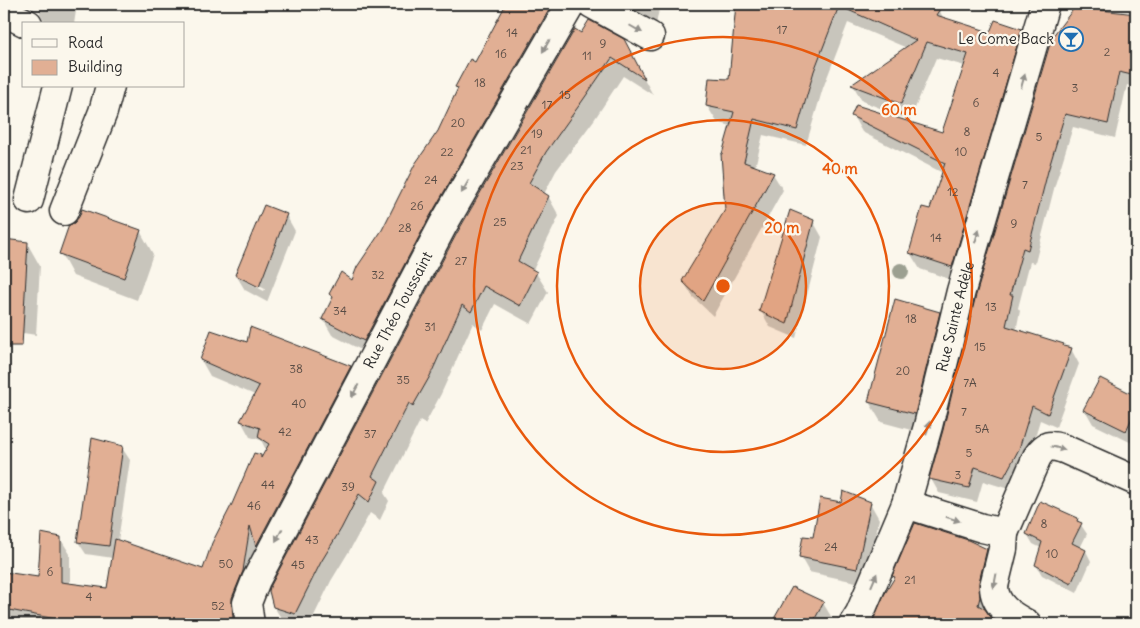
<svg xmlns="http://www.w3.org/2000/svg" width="1140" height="628" font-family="Delius,sans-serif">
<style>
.shadow{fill:#0003;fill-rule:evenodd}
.building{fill:#e1af94;stroke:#2b2b2b}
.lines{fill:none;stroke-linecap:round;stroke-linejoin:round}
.minor-casing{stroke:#2b2b2b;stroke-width:31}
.minor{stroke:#fbf7ec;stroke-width:28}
.tree{fill:#9ca091}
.oneway{fill:#93918c}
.ring{fill:none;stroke:#e8590c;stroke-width:2.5}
.labels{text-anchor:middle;stroke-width:4.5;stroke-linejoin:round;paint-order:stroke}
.number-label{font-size:12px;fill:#584c45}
.poi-label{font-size:15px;fill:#2b2b2b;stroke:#fbf7ec;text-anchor:end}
.street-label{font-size:15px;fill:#2b2b2b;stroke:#fbf7ec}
.centre{fill:#e8590c;stroke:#fbf7ec;stroke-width:2.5}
.ring-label{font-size:15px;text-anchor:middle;font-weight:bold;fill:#e8590c;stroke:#fbf7ec;stroke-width:4.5;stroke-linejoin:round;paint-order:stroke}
</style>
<rect width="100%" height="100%" fill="#fbf7ec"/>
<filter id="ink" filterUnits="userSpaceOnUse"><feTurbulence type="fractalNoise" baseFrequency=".02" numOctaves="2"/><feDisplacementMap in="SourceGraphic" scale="10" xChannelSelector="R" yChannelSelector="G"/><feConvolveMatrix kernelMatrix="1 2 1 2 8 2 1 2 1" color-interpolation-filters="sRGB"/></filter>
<g filter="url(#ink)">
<!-- shadow -->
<path class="shadow" d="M41,4H77L74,24H46L40,13Z
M507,4H567L373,356L332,335L323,319L333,300L330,294L352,282L384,231L439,132L458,90L457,87L475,64Z
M618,4H660L655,30Z
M737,4H923L939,10L944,19L991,34L1021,30L1030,46L961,283L920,269L910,253L931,210L943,173L862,132L853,116L943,133L965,66L936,58L910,120L862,101L853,85L907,48L848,23L823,88L806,145L763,135L755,167L773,174L783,190L713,316L693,297L683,281L726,210L731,126L717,122L707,106L730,80Z
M1076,8L1136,15V88L1127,85L1115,138L1073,127L1055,185L1035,263L1030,262L1018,308L1020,311L1016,331L1063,345L1064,347L1071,349L1079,364L1056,427L1040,420L1027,463L1012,490L983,481L977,502L939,493L931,479Z
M589,22L634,60L653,95L623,76L594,120L556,171L544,194L548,196L559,216L533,270L536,273L548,292L531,324L495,304L482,330L473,323L441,394L425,424L420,421L384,493L389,501L380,520L370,513L351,548L331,581L310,624H285L274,607Z
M286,215L295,231L267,302L245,290L236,275ZM247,280L265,289L264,291L247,282Z
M813,221L822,237L796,338L770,327L761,311Z
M140,231L153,254L137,300L73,276L61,254Z
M4,240L27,243L40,266L36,335L4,330Z
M939,313L951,334L926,434L881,422L869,402Z
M248,343L350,367L360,382L240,624H14L4,623V573L39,577L60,538L70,554V584L108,589L113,558L86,554L78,542L122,448L130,460L118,541L204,571L261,456L262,458L266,450L261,440L250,437L241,421L255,395L210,376L201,360Z
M1100,380L1136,398V440L1134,444L1093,424L1085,410Z
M870,503L879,519L865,584L809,572L800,556L842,504Z
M1077,519L1087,534L1080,548L1086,551L1091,561L1077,593L1042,575L1036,565L1041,548L1033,544L1027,534Z
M986,550L996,568L988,601L989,616L993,621L997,624H873L895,579L894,576Z
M823,603L832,618L829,624H778L775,619Z"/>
<!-- building -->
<path class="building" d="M506,4H540L549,10L429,218L364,341L322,319L333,297L329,294L341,272L352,280L357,267L382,230L415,164L438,131L458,88L455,87L470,59L475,62Z
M736,4H926L940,9L936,15L990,32L995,20L1022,29L952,267L909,253L922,207L930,209L945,163L851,116L856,105L942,132L968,54L927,42L901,104L851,85L916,40L839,6L814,71L797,130L754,119L744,162L774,173L703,301L682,281L725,210L721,154H722L734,112L706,106L709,78L729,79Z
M1075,7L1136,14V76L1119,72L1108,124L1065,114L1048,171L1028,250L1023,248L1010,295H1013L1006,326L1064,344L1063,346L1072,348L1048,414L1032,406L1019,449L1004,477L975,467L969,488L929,479L943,430L976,295L1052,37Z
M589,20L624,39L645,79L612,58L583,100L546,152L529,183L549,196L518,261L537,272L520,306L484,286L471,312L462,305L430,376L413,406L409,403L372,476L379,481L369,502L359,494L341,529L321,562L295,614L273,607L269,591L270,587L457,233L575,29L581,33Z
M264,205L287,214L259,287L235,275Z
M82,209L141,230L124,278L59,254L69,225L74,223L79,217Z
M790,210L814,220L787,324L759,311Z
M4,239L28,242L22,346H4Z
M895,299L940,312L915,414L868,402Z
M250,327L351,366L256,546L250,526L243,571L232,598V605L233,618L203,624H82L4,609V572L38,577L41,533L61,537V582L107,588L115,539L203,569L212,543L232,504L254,453L261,455V458L269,444L258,437L260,428L240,421L259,386L200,360L211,330L247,342Z
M1100,378L1136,396V409L1126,431L1083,410Z
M92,438L123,446L109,546L77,542Z
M843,491L871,502L857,569L799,557L803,536L813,537L820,498L841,502Z
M1040,501L1078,518L1077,521L1082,523L1072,543L1086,550L1071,584L1035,565L1042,542L1026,534Z
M915,523L968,540L987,549L979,582L980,597L978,605L985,609L989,615L998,624H871L884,595L895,577L892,576Z
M792,587L824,602L812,624H771Z"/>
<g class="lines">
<defs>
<g id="minor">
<path d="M592,4L650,36"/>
<path d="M4,12L28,24"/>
<path d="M29,200L58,86"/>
<path d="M64,211L103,112L110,86"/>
<path d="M906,504L982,528L1004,533L1037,457C1046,443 1050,445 1064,449L1136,481"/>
<path d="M1004,533L1003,549L994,586C994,606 1012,616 1027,624"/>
<path id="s1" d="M250,624L247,603L256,580L443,225L571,4"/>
<path id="s2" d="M853,624L860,613L906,504L928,426L961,291L1045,4"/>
</g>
</defs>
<!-- minor casing -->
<use href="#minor" class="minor-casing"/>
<!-- minor -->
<use href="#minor" class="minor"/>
</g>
<!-- trees -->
<circle class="tree" cx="901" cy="271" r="8"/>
<!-- one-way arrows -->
<defs><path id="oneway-solid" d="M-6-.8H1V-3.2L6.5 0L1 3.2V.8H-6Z" transform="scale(1.25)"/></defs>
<g class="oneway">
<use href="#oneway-solid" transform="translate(636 29) rotate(30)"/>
<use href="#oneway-solid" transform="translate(546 46) rotate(120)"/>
<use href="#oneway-solid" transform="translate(1023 81) rotate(-74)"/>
<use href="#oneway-solid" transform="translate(465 187) rotate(120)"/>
<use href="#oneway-solid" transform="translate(977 236) rotate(-74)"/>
<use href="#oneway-solid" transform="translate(355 391) rotate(118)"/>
<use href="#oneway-solid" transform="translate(928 428) rotate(-75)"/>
<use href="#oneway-solid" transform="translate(1058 448) rotate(14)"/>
<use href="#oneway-solid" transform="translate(953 519) rotate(18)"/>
<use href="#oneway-solid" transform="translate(279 535) rotate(118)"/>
<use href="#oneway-solid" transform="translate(874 580) rotate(-67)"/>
<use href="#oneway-solid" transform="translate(995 581) rotate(101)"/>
</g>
</g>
<!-- distance rings -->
<circle cx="723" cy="286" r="83" fill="#e8590c" fill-opacity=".12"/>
<g class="ring">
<circle cx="723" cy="286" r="83"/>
<circle cx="723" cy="286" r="166"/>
<circle cx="723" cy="286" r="249"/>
</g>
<!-- icons -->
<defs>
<symbol id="bar-ring" viewBox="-11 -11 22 22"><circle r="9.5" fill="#fbf7ec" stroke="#1f6fb2" stroke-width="1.5"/><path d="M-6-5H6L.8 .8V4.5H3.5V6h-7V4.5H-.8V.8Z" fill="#1f6fb2"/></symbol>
</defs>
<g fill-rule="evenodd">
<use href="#bar-ring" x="1057" y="25" width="28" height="28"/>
</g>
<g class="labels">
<!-- number labels -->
<g class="number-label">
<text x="782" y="34">17</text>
<text x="512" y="37">14</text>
<text x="603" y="48">9</text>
<text x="1107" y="56">2</text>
<text x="501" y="58">16</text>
<text x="587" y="60">11</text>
<text x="996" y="77">4</text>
<text x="480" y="87">18</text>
<text x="1075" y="92">3</text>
<text x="565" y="99">15</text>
<text x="976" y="107">6</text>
<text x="547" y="109">17</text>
<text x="458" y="127">20</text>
<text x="967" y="136">8</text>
<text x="537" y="138">19</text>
<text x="1039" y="141">5</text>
<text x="526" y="154">21</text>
<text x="447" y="156">22</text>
<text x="961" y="156">10</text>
<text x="517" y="170">23</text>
<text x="431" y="184">24</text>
<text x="1025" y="189">7</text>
<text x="953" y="196">12</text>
<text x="417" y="210">26</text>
<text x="500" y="226">25</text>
<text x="1014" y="228">9</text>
<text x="405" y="232">28</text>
<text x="936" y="242">14</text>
<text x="461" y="265">27</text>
<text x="378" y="279">32</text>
<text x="991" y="311">13</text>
<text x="340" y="315">34</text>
<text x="911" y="323">18</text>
<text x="430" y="331">31</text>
<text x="980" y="351">15</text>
<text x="296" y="373">38</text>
<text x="903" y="375">20</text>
<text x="403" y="384">35</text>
<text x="970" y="387">7A</text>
<text x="299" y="408">40</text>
<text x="964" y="416">7</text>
<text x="982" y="433">5A</text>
<text x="285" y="436">42</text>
<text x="370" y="438">37</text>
<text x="969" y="457">5</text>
<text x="958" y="479">3</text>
<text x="268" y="489">44</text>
<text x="348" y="491">39</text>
<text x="254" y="510">46</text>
<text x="1044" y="528">8</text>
<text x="312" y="544">43</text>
<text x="831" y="551">24</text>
<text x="1052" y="558">10</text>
<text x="226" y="568">50</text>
<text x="298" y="569">45</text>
<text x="50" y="576">6</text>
<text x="910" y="584">21</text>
<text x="89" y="601">4</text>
<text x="218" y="610">52</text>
</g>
<!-- poi labels -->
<g class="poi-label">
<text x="1054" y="44">Le Come Back</text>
</g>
<!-- street labels -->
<g class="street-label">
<text dy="5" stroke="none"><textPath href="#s1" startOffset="351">Rue Théo Toussaint</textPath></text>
<text dy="5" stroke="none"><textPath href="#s2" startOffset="325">Rue Sainte Adèle</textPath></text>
</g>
</g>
<circle cx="723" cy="286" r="8" class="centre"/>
<g class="ring-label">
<text x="899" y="115">60 m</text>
<text x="840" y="174">40 m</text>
<text x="782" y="233">20 m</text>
</g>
<!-- margin -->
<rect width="1140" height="628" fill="none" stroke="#fbf7ec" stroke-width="20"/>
<rect x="10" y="10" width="1120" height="608" fill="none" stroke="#2b2b2b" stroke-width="2" filter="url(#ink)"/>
<!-- legend -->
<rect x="22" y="22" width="162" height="65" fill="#fbf7ec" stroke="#a8a59f"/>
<rect x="32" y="39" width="25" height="8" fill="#fbf7ec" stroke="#a8a59f"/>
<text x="68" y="48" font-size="15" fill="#2b2b2b">Road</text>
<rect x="32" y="60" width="25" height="15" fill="#e1af94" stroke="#a8a59f"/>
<text x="68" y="72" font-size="15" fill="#2b2b2b">Building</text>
</svg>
